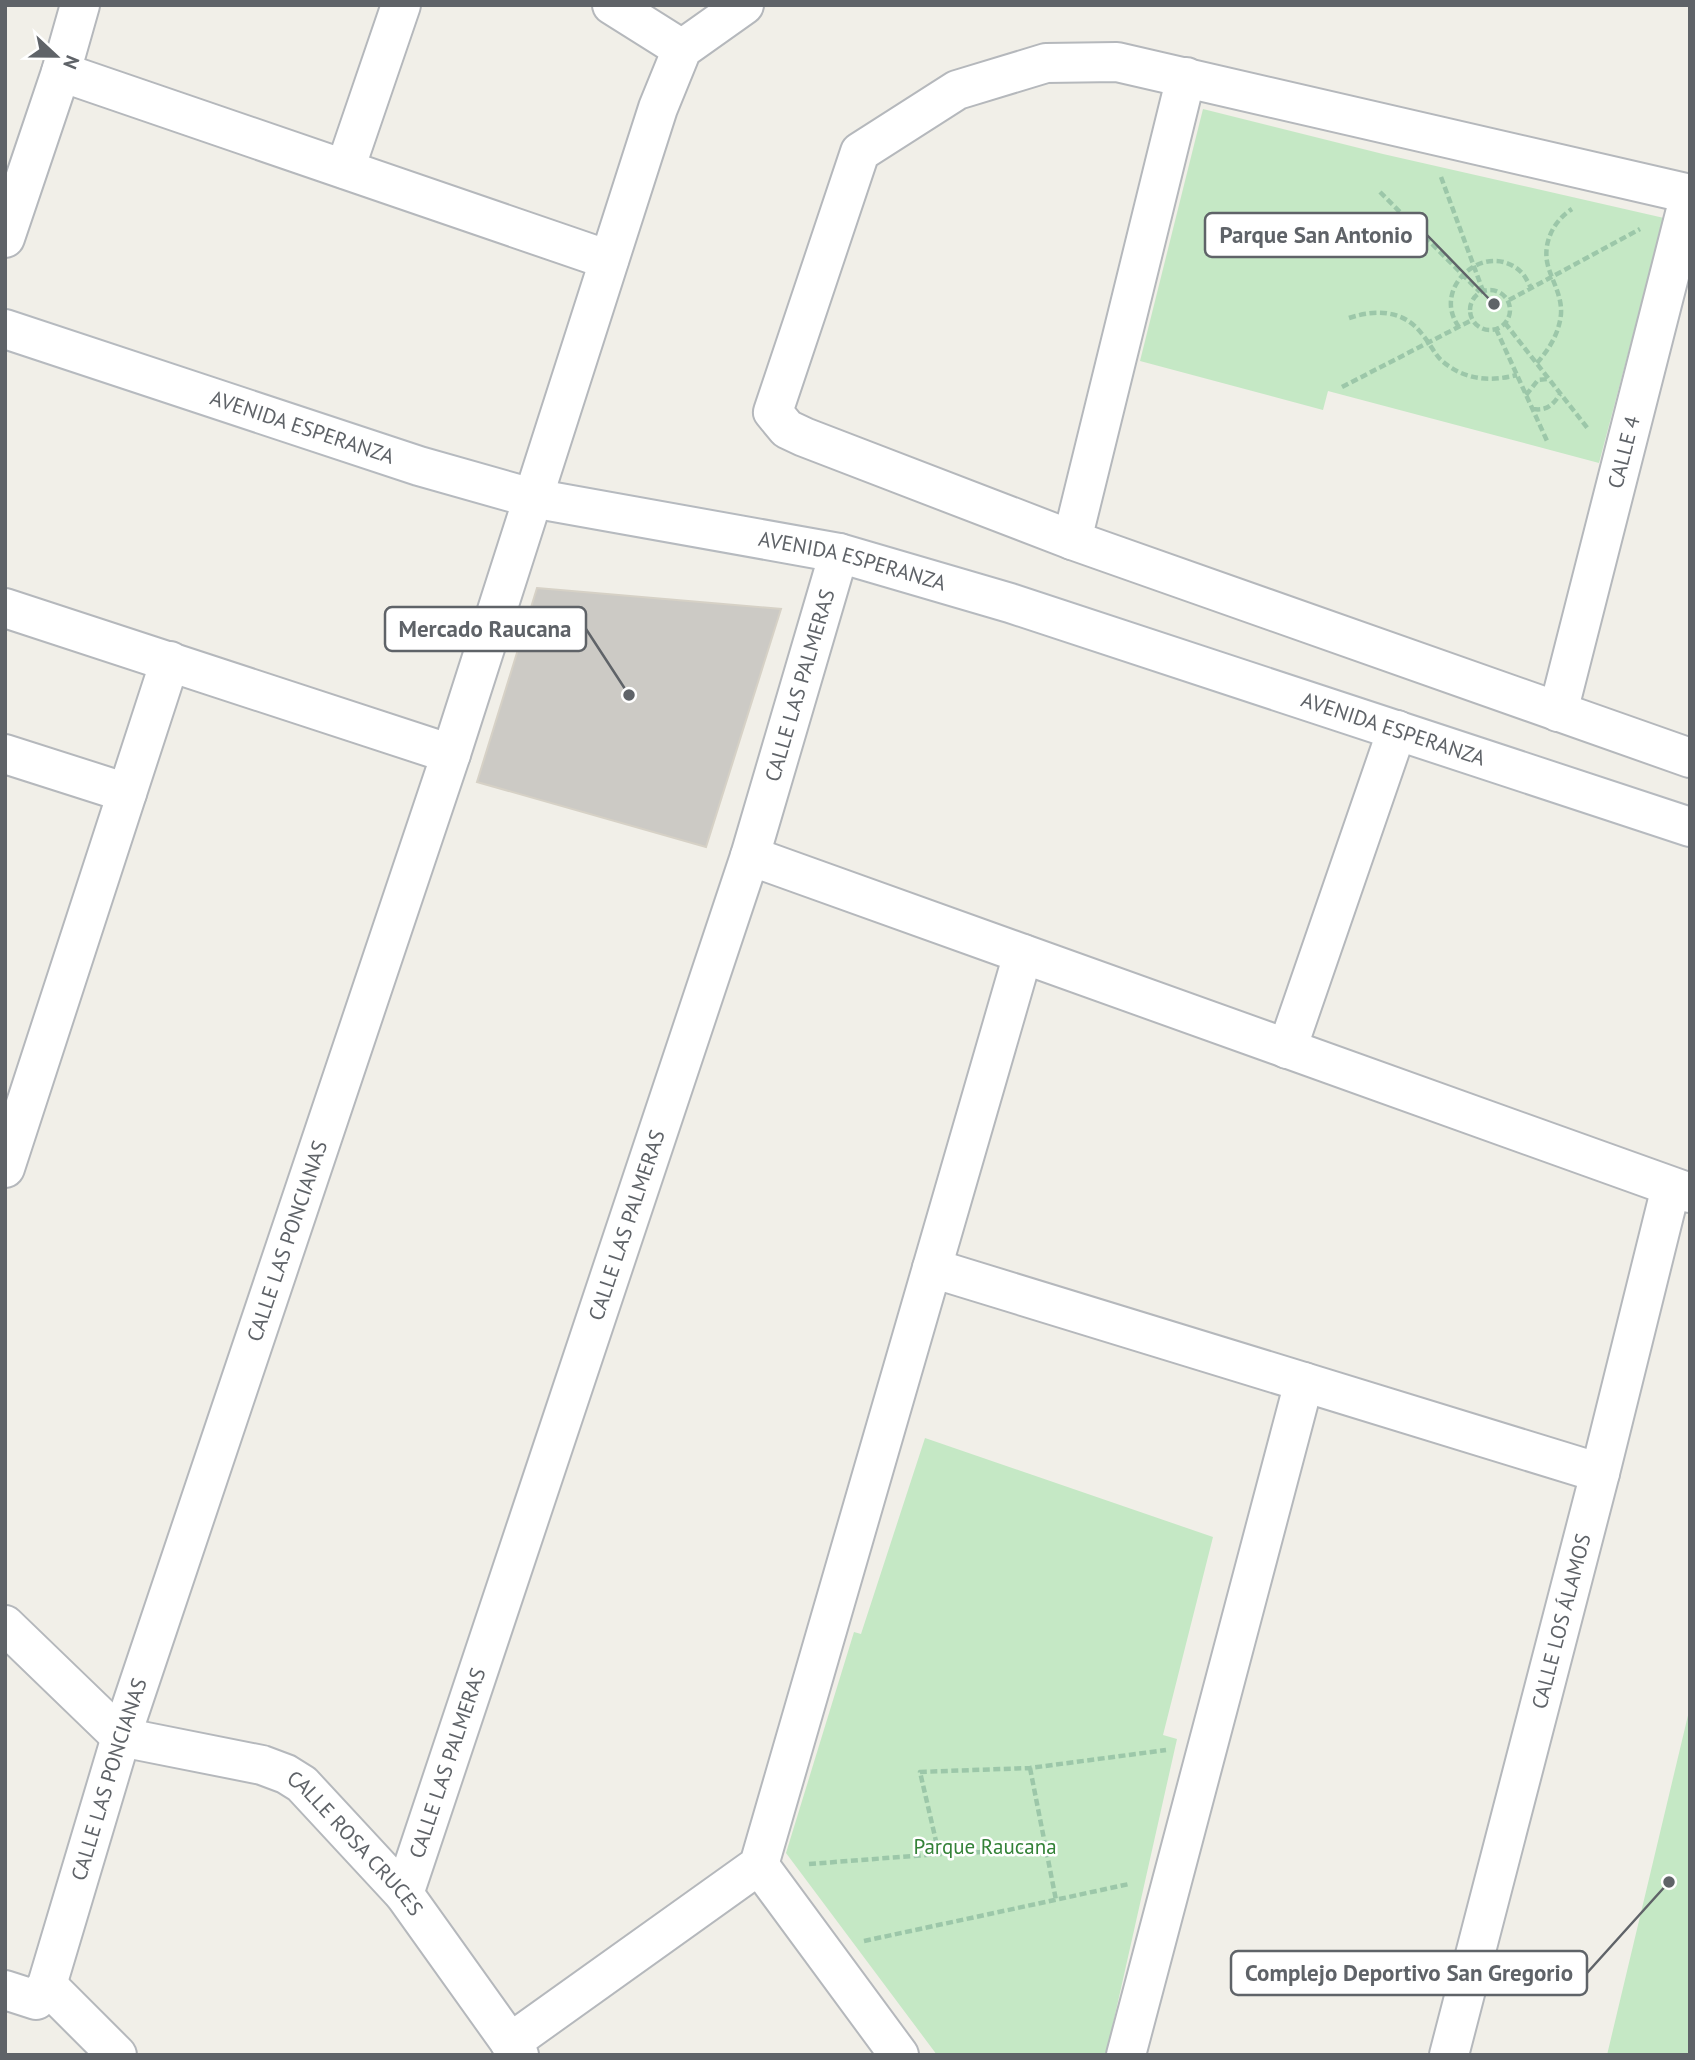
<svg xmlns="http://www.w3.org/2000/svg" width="1695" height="2060" font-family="'PT Sans',sans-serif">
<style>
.green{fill:#c5e8c5}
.building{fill:#cccac5;stroke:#d6d1c6;stroke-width:2}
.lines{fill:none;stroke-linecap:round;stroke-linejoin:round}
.street-casing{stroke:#b5b8bc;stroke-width:42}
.secondary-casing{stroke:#b6babf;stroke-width:42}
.path{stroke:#9cc7a9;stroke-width:4.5;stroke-dasharray:7 3.5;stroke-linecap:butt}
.street{stroke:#fff;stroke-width:38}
.secondary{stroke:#fff;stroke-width:38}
.labels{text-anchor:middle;stroke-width:5;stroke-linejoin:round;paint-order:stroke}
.street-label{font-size:21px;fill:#5f6368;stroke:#fff}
.park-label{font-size:21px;fill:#348238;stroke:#fff}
.leader{fill:none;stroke:#5f6368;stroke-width:2.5}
.callout-dot{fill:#5f6368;stroke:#fff;stroke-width:2.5}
.callout{fill:#fff;stroke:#5f6368;stroke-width:2.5}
.callout-label{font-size:23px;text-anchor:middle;font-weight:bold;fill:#5f6368}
</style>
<rect width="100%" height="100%" fill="#f1efe8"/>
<!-- green -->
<path class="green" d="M1203,109L1383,154L1664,218L1599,463L1328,391L1323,410L1140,361Z
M925,1438L1213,1537L1163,1735L1177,1739L1106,2055H937L786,1853L854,1632L861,1634Z
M1690,1707V2055H1607Z"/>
<!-- building -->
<path class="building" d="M537,588L781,609L706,847L477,782Z"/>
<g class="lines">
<defs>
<g id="street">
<path d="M612,5L682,49"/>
<path d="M61,72L609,260"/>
<path d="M345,169L401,5"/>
<path d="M1690,194L1117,62L1046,63L957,90L860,152L773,412L787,429L804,437L1072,540L1690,758"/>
<path d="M5,238L61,72L80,5"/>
<path d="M1072,540L1186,77"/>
<path d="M5,608L451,754"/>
<path id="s1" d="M1558,712L1690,194"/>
<path d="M5,754L127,793"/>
<path d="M750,856L1690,1193"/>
<path d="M1287,1049L1397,730"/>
<path d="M5,1168L170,661"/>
<path d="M932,1268L1600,1473"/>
<path id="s2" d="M5,1625L121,1737L262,1765L286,1774L302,1784L404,1894L519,2055"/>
<path d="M759,1865L899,2055"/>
<path id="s3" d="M404,1894L750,856L839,553"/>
<path d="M47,1985L117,2055"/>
<path id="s4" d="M5,1990L36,2000L47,1985L121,1737L451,754L658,108L682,49L744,5"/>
<path d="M510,2043L759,1865L1023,954"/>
<path d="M1126,2055L1304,1382"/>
<path id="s5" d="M1449,2055L1600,1473L1671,1187"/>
</g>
<g id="secondary">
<path id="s6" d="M5,329L419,466L532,498L839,553L1010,603L1690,827"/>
</g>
</defs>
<!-- street casing -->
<use href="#street" class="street-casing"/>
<!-- secondary casing -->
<use href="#secondary" class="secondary-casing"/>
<!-- path -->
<path class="path" d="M1441,177L1483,291
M1380,192L1480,292
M1470 310a20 20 0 1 1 40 0a20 20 0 1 1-40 0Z
M1509,300L1640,229
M1349,318C1376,309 1404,310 1422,334C1429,342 1434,353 1441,360C1463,380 1490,382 1517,375
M1505,323L1589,430
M1459,327C1429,286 1489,237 1523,274C1526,278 1529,284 1531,288
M1496,329L1548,443
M1537,363C1549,349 1559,334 1561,314C1562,296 1553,283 1548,266C1542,244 1553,221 1572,209
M1342,387L1472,320
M1526,395L1538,380L1548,379
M1533,409C1547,411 1553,405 1560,394
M1030,1768L1056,1900
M939,1854L920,1772L1030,1768L1166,1750
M809,1864L939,1854L1046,1849
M864,1941L1129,1884"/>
<!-- street -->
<use href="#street" class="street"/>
<!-- secondary -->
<use href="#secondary" class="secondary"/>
</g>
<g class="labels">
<!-- street labels -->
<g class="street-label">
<text dy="7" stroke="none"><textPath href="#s6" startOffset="313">AVENIDA ESPERANZA</textPath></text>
<text dy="7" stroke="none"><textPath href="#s1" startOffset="268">CALLE 4</textPath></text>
<text dy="7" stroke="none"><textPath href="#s6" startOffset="880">AVENIDA ESPERANZA</textPath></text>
<text dy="7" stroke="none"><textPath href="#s3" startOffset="1272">CALLE LAS PALMERAS</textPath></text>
<text dy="7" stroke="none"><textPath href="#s6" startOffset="1447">AVENIDA ESPERANZA</textPath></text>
<text dy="7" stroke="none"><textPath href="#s3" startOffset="705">CALLE LAS PALMERAS</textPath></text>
<text dy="7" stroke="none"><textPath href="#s4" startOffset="833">CALLE LAS PONCIANAS</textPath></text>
<text dy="7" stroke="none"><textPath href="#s5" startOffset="448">CALLE LOS ÁLAMOS</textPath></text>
<text dy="7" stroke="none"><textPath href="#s3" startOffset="138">CALLE LAS PALMERAS</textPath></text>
<text dy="7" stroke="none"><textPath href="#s4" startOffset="266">CALLE LAS PONCIANAS</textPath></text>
<text dy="7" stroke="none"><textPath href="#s2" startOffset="429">CALLE ROSA CRUCES</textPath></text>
</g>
<!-- park labels -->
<g class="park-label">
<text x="985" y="1854">Parque Raucana</text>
</g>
</g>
<!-- callouts -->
<path class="leader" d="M1494 304L1427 235M629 695L586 629M1669 1882L1587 1973"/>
<g class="callout-dot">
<circle cx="1494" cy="304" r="7"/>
<circle cx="629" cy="695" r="7"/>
<circle cx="1669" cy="1882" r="7"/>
</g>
<g class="callout">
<rect x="1205" y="213" width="222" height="44" rx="7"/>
<rect x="385" y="607" width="201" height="44" rx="7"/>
<rect x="1231" y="1951" width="356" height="44" rx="7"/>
</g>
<g class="callout-label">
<text x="1316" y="243">Parque San Antonio</text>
<text x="485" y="637">Mercado Raucana</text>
<text x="1409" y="1981">Complejo Deportivo San Gregorio</text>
</g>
<!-- border -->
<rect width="1695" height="2060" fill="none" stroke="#5f6368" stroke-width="14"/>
<!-- north arrow -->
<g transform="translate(56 56) rotate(112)" stroke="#ffffff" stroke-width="5" paint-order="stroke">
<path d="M0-5L12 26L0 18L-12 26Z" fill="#5f6368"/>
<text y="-10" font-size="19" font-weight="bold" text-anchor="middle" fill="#5f6368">N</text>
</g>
</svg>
